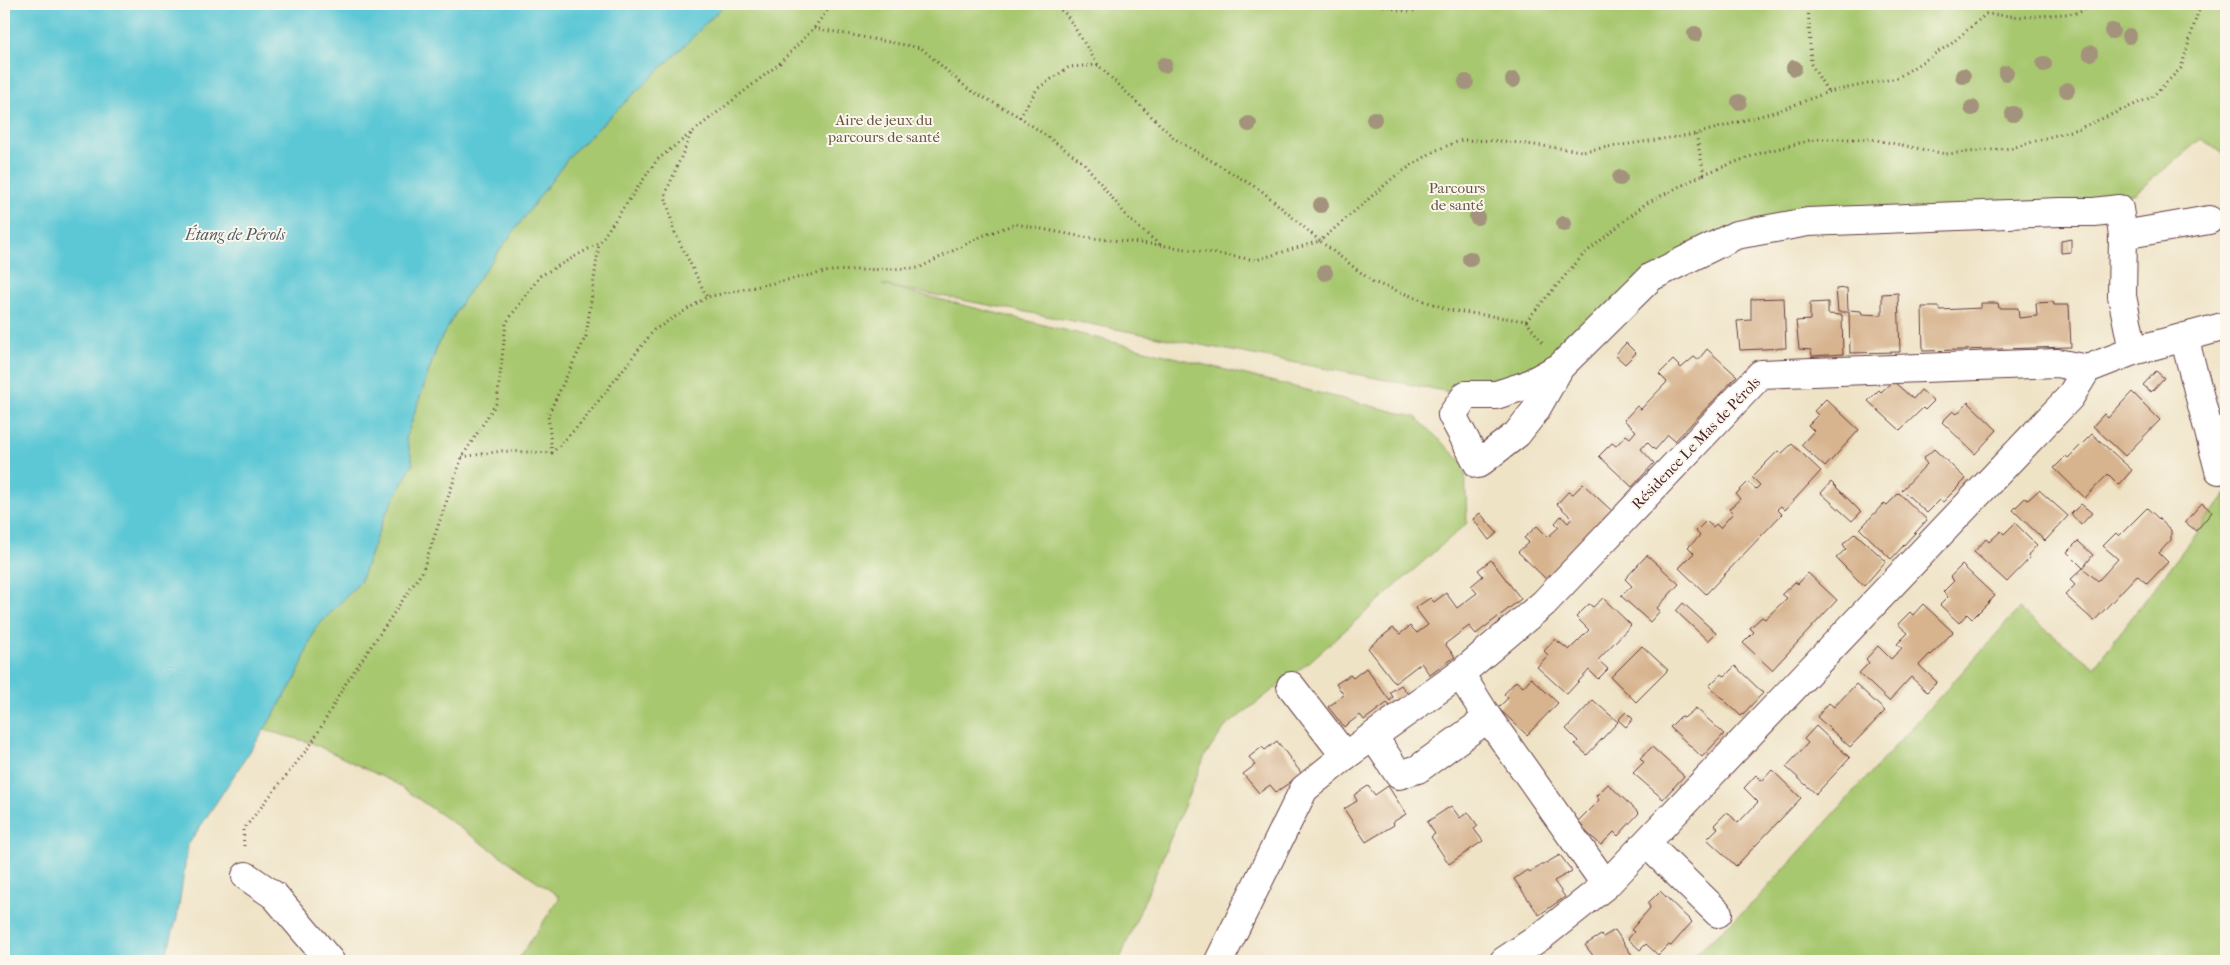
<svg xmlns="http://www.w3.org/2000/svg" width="2230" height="965" font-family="'IM FELL French Canon',serif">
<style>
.green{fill:#a8c870;stroke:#79744e}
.water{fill:#5cc7d5;stroke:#537380}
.building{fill:#d7b38e}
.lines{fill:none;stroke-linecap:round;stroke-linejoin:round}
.minor-casing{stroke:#633c42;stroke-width:30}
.path{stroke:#633c42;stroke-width:3;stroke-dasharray:1 4;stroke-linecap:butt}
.minor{stroke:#fff;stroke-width:28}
.tree{fill:#a4937c}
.labels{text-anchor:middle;stroke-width:4;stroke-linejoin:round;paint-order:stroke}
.park-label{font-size:15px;fill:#665240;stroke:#fbf7ec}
.street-label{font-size:15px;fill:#4a1f2b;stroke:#fbf7ec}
.water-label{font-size:16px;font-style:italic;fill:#505a66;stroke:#fbf7ec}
</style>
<rect width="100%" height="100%" fill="#fbf7ec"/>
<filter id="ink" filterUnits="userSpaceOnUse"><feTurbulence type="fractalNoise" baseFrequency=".02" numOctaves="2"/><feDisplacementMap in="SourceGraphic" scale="10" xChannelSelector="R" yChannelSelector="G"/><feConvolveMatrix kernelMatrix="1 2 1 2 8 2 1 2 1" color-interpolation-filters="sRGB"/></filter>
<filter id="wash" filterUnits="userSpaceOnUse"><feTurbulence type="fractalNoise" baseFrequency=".0096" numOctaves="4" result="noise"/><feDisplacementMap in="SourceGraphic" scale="20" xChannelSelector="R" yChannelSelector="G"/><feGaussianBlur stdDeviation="1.12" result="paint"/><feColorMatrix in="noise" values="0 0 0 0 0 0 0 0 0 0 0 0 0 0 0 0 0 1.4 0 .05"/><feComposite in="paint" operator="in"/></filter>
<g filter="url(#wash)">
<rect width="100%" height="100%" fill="#efe3c6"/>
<!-- green -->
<path class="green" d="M725,4H2226V155L2201,139L2134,194L1914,219L1808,222L1651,277L1560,367L1466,395L882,285L1416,417L1465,465L1467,523L1308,663L1225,727L1205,756L1119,961H517L560,897L395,783L312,743L264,730L297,676L315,629L360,582L384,517L413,463L406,438L438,344L464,298L572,153L682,48Z
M2226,494V961H1688L1756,900L2019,609L2094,667Z"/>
<!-- water -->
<path class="water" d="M4,4H725L682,48L572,153L464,298L438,344L406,438L413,463L384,517L360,582L315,629L297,676L264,730L188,845L177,918L164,961H4Z"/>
<g id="blocks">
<!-- building -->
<path class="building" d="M2071,239V252L2061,253V241Z
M1847,288L1848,310L1861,311L1862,314L1882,315V294L1898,293L1900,352L1850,353L1849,312H1838L1836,289Z
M1784,298L1786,348L1740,350L1737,321L1751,320V299Z
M1828,302V314L1842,315L1843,354L1812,356L1811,350L1799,349L1796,321L1810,320V303Z
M2053,302L2054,305H2069L2071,347L1923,351L1922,307H1939L1940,310L1981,308V303H1998L1999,308H2018L2019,318L2037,316L2036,303Z
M1626,343L1636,353L1625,364L1615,355Z
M1707,349L1737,376L1675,441L1668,435L1655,450L1647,442L1641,449L1654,463L1632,487L1599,456L1612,443L1616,446L1626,435L1630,438L1636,431L1624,420L1637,406L1641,409L1667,382L1659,374L1673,360L1681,368L1694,357L1698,360Z
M2226,367V382L2222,368Z
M2156,371L2164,378L2151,392L2143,385Z
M1893,381L1913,399L1921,390L1934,401L1925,410L1923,408L1900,430L1868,401L1879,390L1881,392Z
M2132,392L2160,420L2125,456L2093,426L2104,414L2108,418Z
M1826,399L1859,430L1825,467L1801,445L1814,431L1808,425L1818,415L1814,411Z
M1968,402L1997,430L1975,454L1942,422L1953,411L1957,414Z
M2092,434L2132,470L2119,485L2108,474L2085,498L2054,468L2066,456L2068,458Z
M1792,444L1821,471L1785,510L1781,506L1777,509L1782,514L1706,594L1679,568L1694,553L1688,547L1700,536L1696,531L1706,521L1713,527L1716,524L1720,528L1733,513L1729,509L1740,499L1736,494L1748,482L1756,489L1760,485L1752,477L1778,451L1781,454Z
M1934,449L1966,479L1943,502L1940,500L1927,513L1902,490L1927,464L1923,459Z
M1831,482L1861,512L1852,521L1821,493Z
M1583,484L1612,511L1547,580L1518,552L1529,542L1524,538L1537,526L1548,537L1559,527L1555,523L1561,516L1568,523L1572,518L1557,504L1568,492L1573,494Z
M2039,490L2068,516L2045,541L2013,510L2025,498L2028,500Z
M1899,493L1927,520L1891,559L1860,529L1884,503L1887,505Z
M2202,503L2212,512L2196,531L2185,522Z
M2081,504L2092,513L2081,525L2071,514Z
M2147,508L2171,530V540L2159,553L2168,562L2147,584L2137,575L2094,621L2065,595L2075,585L2070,580L2083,568L2067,552L2078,541L2093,555L2083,568L2098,581L2118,559L2103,546L2116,533L2119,536Z
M1480,513L1497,533L1489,540L1473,519Z
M2015,523L2037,545L2028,555L2030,558L2007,582L1974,552L1986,539L1989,542L2001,531L2004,534Z
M1855,533L1886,561L1864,586L1836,558L1846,549L1843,544Z
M1647,555L1679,584L1657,608L1660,611L1650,622L1621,596L1632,586L1625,579Z
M1491,560L1521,599L1476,634L1469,626L1445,644L1455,657L1430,675L1421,663L1395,683L1368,648L1393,628L1400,634L1410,626L1417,633L1428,625L1415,608L1430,598L1434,602L1446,593L1457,608L1477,593L1471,586L1483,576L1478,570Z
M1962,565L1995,596L1972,619L1967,614L1959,623L1940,605L1948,597L1943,592L1954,581L1950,577Z
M1808,573L1837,600L1772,670L1743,643L1754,632L1750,628L1762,617L1765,619L1787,598L1782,594L1795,582L1798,584Z
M1603,598L1631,625L1598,660L1608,669L1598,679L1589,670L1567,694L1537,667L1548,655L1544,651L1555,639L1569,650L1589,630L1576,617L1589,604L1593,607Z
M1683,603L1716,633L1708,641L1676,611Z
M1923,604L1953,632L1931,655L1930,654L1919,665L1937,682L1927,692L1911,677L1889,701L1859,673L1869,663L1866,659L1878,646L1891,659L1902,648L1897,644L1908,633L1898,624L1910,612L1913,615Z
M1642,646L1668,670L1636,702L1611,677Z
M1735,666L1763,693L1741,716L1709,686L1721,674L1725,676Z
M1366,668L1390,701L1393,697L1390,692L1401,685L1408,694L1390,706L1387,703L1364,720L1360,715L1344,727L1328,707L1344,695L1336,684L1350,675L1353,678Z
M1531,678L1558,703L1527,735L1498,708L1508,698L1504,694L1516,681L1523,687Z
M1856,684L1885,711L1850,747L1817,717L1829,703L1834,707Z
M1593,700L1618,722L1587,755L1575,744L1578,741L1566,729Z
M1696,708L1724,734L1702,757L1670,727L1681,716L1684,718Z
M1626,712L1633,719L1626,727L1618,720Z
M1816,726L1850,758L1816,794L1786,767L1808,743L1804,739Z
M1277,741L1302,774L1276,792L1270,785L1259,793L1243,774L1255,765L1249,757L1262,747L1265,750Z
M1652,747L1684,776L1663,799L1633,773L1644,762L1640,758Z
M1772,770L1801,798L1736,866L1707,839L1718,828L1714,825L1727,812L1738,823L1758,802L1744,788L1756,775L1762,781Z
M1608,784L1639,813L1618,836L1614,832L1601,845L1576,823L1599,800L1596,796Z
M1368,786L1375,795L1388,786L1406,814L1393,822L1394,825L1366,842L1344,809L1357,801L1354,795Z
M1451,806L1460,818L1468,812L1478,826L1474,829L1483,841L1449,864L1431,837L1435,834L1427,822Z
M1560,855L1572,871L1554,881L1565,897L1539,915L1514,879L1527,870L1530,872Z
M1660,891L1692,922L1671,946L1668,945L1658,955L1646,944L1640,950L1628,939L1634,932L1631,930L1650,908L1648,903Z
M1615,930L1636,961H1589L1594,957L1585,945L1601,935L1603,937Z"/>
</g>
</g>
<g filter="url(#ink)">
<use href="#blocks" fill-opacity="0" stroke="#633c42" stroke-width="1"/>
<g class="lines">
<defs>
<path id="minor" d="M2123,235L2209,220
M2184,337L2219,470
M1560,367L1535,411L1517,434L1478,464L1452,415L1466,395H1496L1527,385L1560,367L1651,277L1736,235L1808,222L2060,212H2094L2119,209L2123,235L2122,296L2133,351
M2087,369L2070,397L1606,885L1488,718L1460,674L1544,603L1761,374L2057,363L2087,369L2133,351L2226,326
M1291,686L1345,756
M1373,736L1399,775L1418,769L1488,718
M1647,844L1718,913
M246,876L275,896L330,961
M1219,961L1304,789L1345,756L1460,674
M1504,961L1543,935L1606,885"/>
</defs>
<!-- minor casing -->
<use href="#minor" class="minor-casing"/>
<!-- path -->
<path class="path" d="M1053,4L1066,14L1098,65L1175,139L1262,191L1320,241L1394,177L1434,151L1462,140L1503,141L1582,151L1696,134
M1379,4C1395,10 1415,16 1430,4
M1808,4L1811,64L1828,92
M2094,4L2078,13L2024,17L1986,14L1952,43L1897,78L1828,92L1781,110L1696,134L1704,174L1757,154L1815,139H1871L1946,154L2012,148L2080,128L2152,97L2181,68L2198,12L2204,4
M814,28L921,48L968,89L1020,117
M1098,65L1069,67L1037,89L1020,117L1084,163L1130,220L1160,245
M691,134L665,195L674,231L707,297
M1526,321L1583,255L1645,204L1704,174
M552,453L548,415L586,336L599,244
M462,457L502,451L552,453L582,422L654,330L707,297L830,271L919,268L982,236L1016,224L1083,237L1160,245L1256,260L1320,241L1373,282L1449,310L1526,321L1542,342
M244,846L243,830L312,743L346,683L422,572L462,457L497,402L506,323L540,276L599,243L657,160L780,63L814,28L832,4"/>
<!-- minor -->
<use href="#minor" class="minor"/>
</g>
<!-- trees -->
<g class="tree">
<circle cx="2112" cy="31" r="8"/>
<circle cx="1695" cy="34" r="8"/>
<circle cx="2129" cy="36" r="8"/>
<circle cx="2090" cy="53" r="8"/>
<circle cx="2044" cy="64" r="8"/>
<circle cx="1164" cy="65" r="8"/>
<circle cx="1794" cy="68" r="8"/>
<circle cx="2006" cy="73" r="8"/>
<circle cx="1963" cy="76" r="8"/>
<circle cx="1513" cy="80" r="8"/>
<circle cx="1466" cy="82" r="8"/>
<circle cx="2067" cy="90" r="8"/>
<circle cx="1739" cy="102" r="8"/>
<circle cx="1972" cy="108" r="8"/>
<circle cx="2013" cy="114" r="8"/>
<circle cx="1374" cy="119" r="8"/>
<circle cx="1249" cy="124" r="8"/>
<circle cx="1620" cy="178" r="8"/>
<circle cx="1321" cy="205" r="8"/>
<circle cx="1477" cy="217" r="8"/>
<circle cx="1564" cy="224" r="8"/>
<circle cx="1470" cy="259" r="8"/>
<circle cx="1325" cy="273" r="8"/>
</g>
</g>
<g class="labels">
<!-- park labels -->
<g class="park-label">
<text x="884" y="125">Aire de jeux du<tspan x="884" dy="17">parcours de santé</tspan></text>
<text x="1457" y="193">Parcours<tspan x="1457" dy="17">de santé</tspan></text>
</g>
<!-- street labels -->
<g class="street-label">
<text transform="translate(1696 443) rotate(-46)" y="5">Résidence Le Mas de Pérols</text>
</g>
<!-- water labels -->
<g class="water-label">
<text x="235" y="240">Étang de Pérols</text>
</g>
</g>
<!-- margin -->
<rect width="2230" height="965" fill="none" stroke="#fbf7ec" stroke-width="20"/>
</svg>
